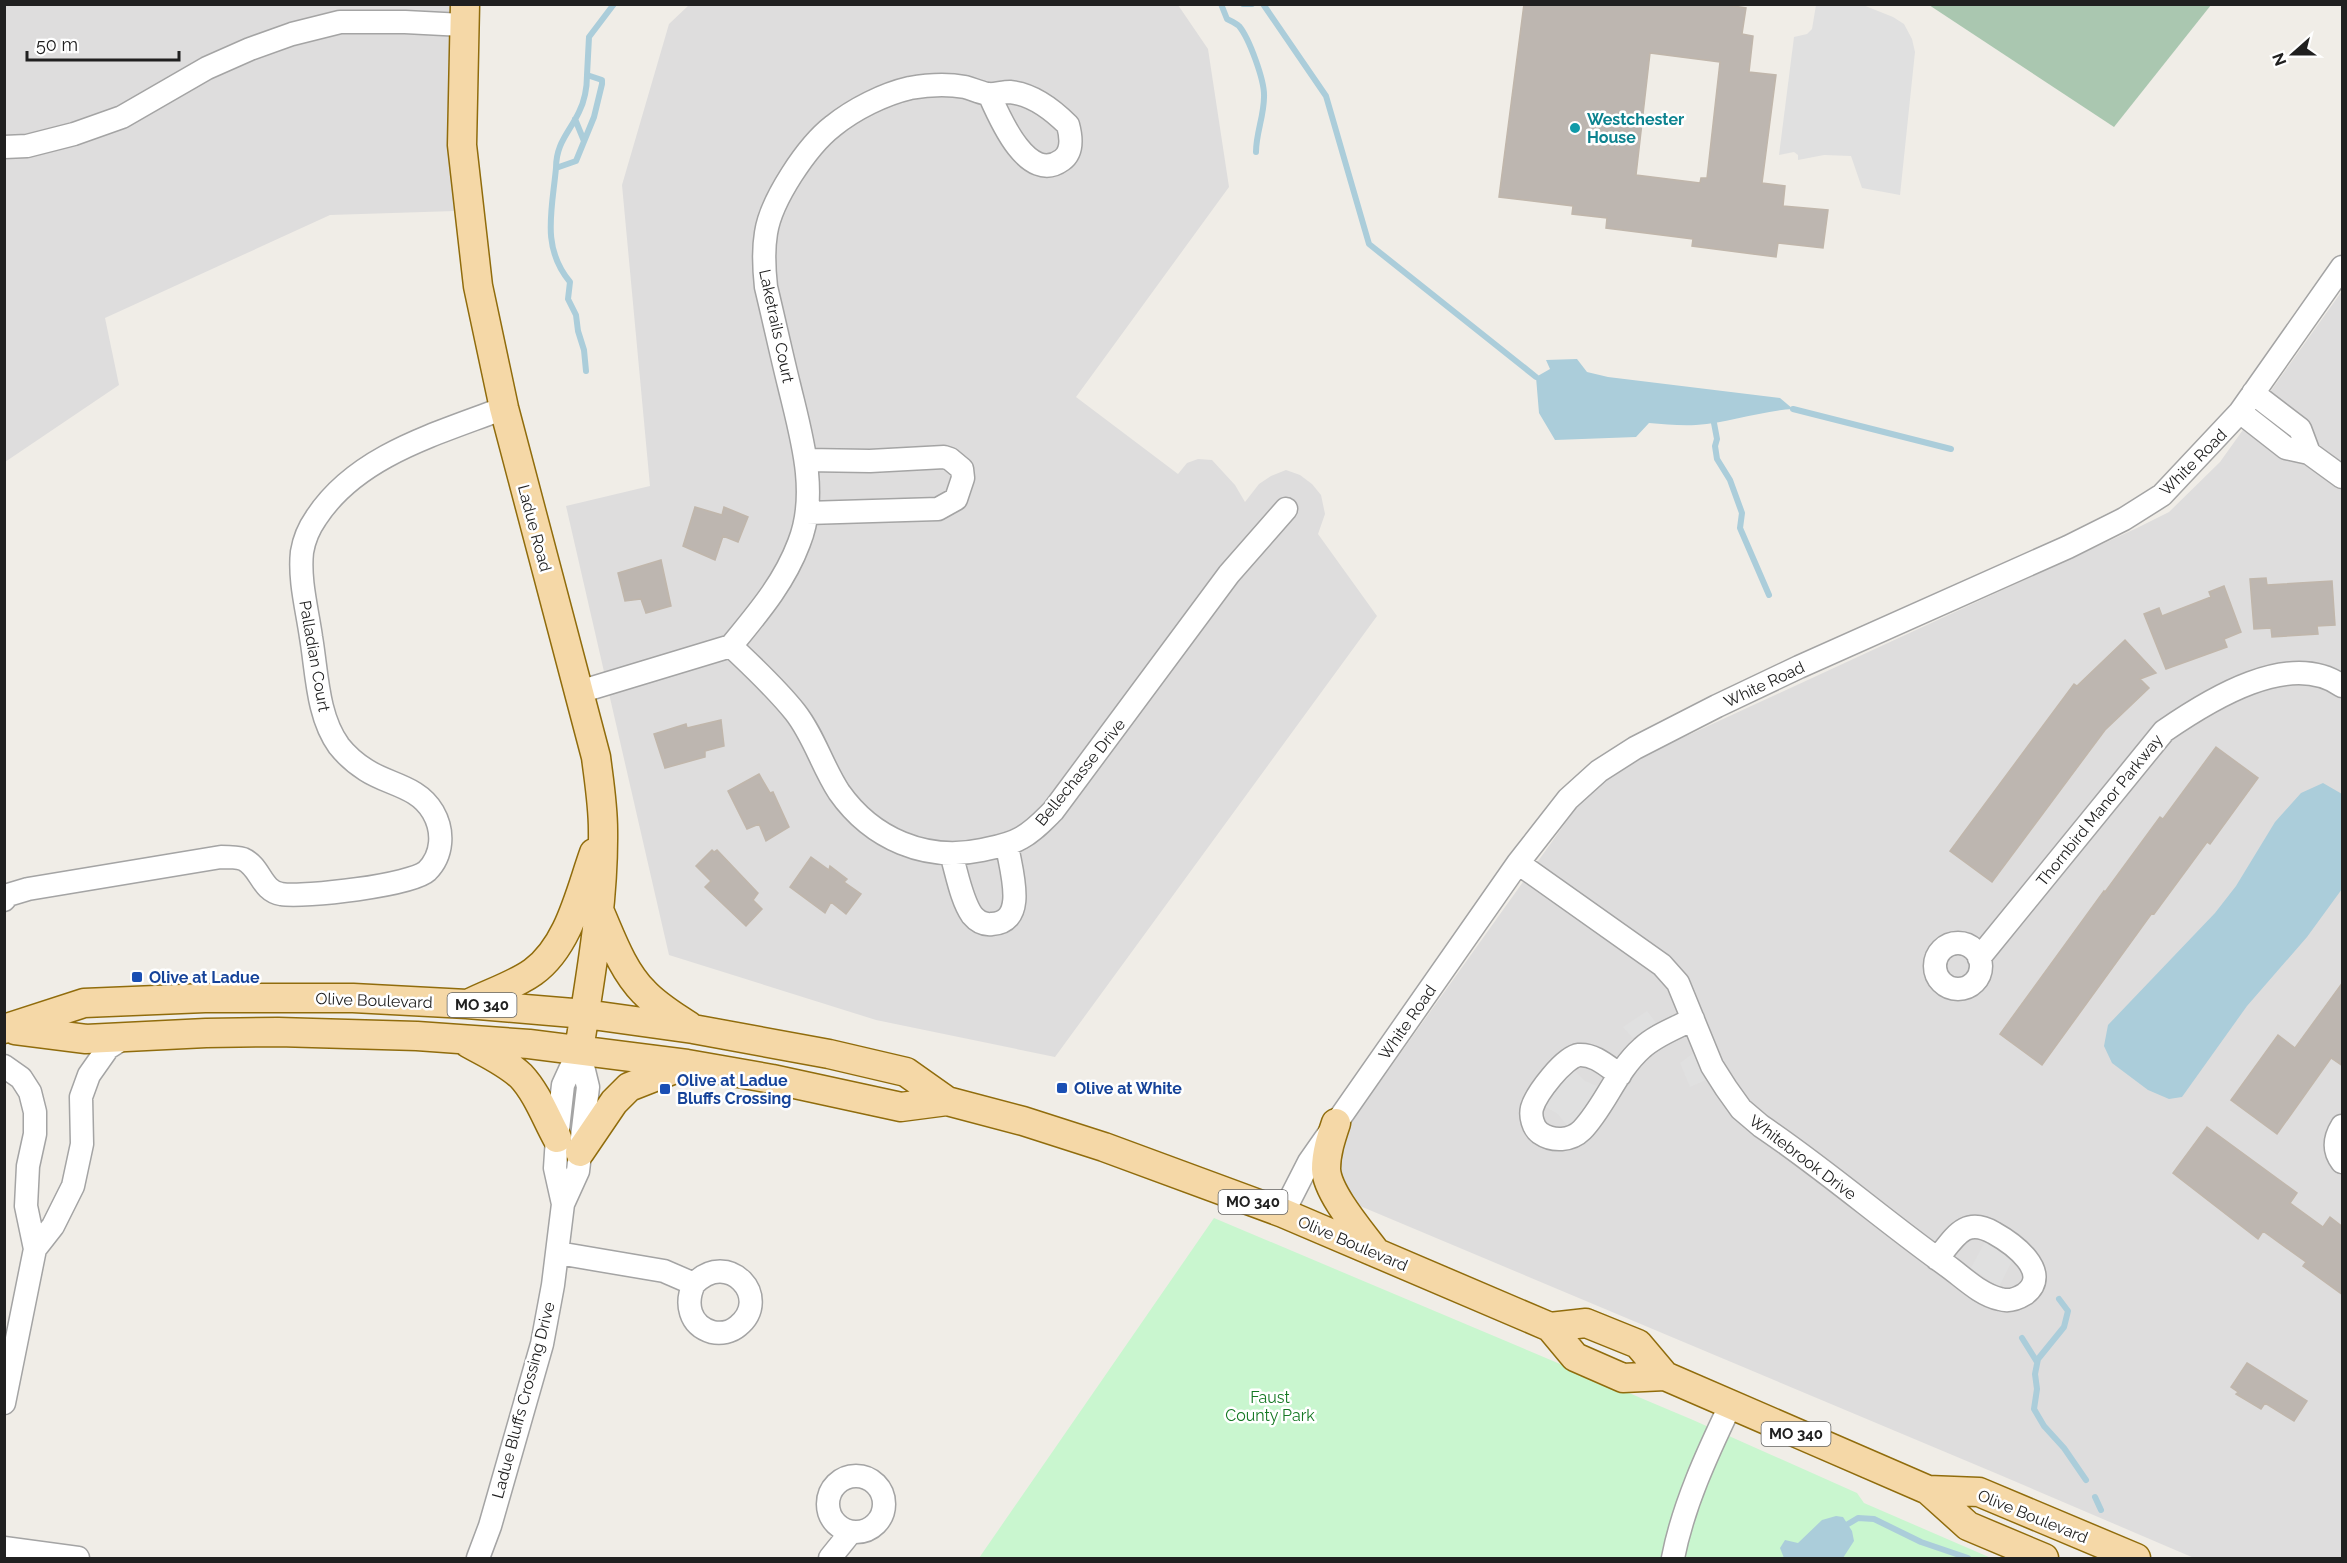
<svg xmlns="http://www.w3.org/2000/svg" width="2347" height="1563" font-family="Raleway,sans-serif">
<style>
.residential{fill:#dedddd}
.cemetery{fill:#aac7b0}
.park{fill:#c9f6cf}
.parking{fill:#e0e0e0}
.water{fill:#abcdda}
.lines{fill:none;stroke-linecap:round;stroke-linejoin:round}
.stream{stroke:#abcdda;stroke-width:6}
.building{fill:#bdb6b0;stroke:#c0b6ab;stroke-width:1.5;fill-rule:evenodd}
.minor-casing{stroke:#a4a4a4;stroke-width:25}
.major-casing{stroke:#906c0c;stroke-width:31}
.minor{stroke:#fff;stroke-width:22}
.major{stroke:#f5d8a7;stroke-width:28}
.culture-dot{fill:#0f9aa8;stroke:#fff;stroke-width:2}
.transit-dot{fill:#1a4fb4;stroke:#fff;stroke-width:2}
.labels{text-anchor:middle;stroke-width:5;stroke-linejoin:round;paint-order:stroke}
.shield{fill:#fff;stroke:#636363;stroke-width:1.5}
.shield-label{font-size:15px;font-weight:bold;fill:#202020}
.culture-label{font-size:16px;font-weight:bold;fill:#0d838f;stroke:#fff;text-anchor:start}
.street-label{font-size:16px;fill:#202020;stroke:#fff}
.transit-label{font-size:16px;font-weight:bold;fill:#164399;stroke:#fff;text-anchor:start}
.park-label{font-size:16px;fill:#157823;stroke:#fff}
</style>
<rect width="100%" height="100%" fill="#f0ede7"/>
<!-- residential -->
<path class="residential" d="M5,5H450V132L455,211L330,215L105,318L119,385L5,462Z
M689,5H1178L1208,49L1229,187L1076,397L1178,474L1187,463L1198,459L1212,460L1235,485L1245,502L1259,484L1271,476L1286,470L1300,475L1312,484L1321,495L1325,514L1318,534L1377,616L1055,1057L876,1020L669,955L566,506L650,486L622,185L669,24Z
M2342,291V1558H2194L2000,1475L1360,1206L1342,1190L1336,1163L1342,1135L1586,794L1619,769L1643,756L2137,528L2169,512L2220,462Z"/>
<!-- cemetery -->
<path class="cemetery" d="M1929,5H2211L2114,127Z"/>
<!-- park -->
<path class="park" d="M1214,1218L1693,1420L1857,1493L1864,1503L1991,1558H979Z"/>
<!-- parking -->
<path class="parking" d="M1816,5H1863L1893,17L1904,24L1912,39L1915,52L1900,195L1862,188L1851,156L1824,155L1798,160V155L1794,152L1779,155L1794,37L1807,34L1812,29Z
M1647,1011L1656,1023L1633,1038L1623,1027Z
M1695,1052L1706,1080L1690,1087L1680,1063Z
M1572,1068L1585,1081L1599,1087L1569,1128L1558,1114L1544,1106Z
M1987,1238L2014,1257L1999,1287L1971,1268Z"/>
<!-- water -->
<path class="water" d="M1577,359L1587,372L1608,377L1780,398L1793,409C1760,411 1729,423 1696,425C1680,426 1664,424 1649,423L1636,437L1555,440L1539,413L1536,377L1550,369L1546,360Z
M2323,783L2342,794V889L2307,937L2247,1006L2182,1097L2169,1099L2148,1090L2112,1063L2104,1046L2108,1025L2215,913L2236,886L2275,822L2301,793Z
M1836,1516L1843,1517L1852,1531L1854,1541L1843,1558H1784L1780,1548L1785,1540L1798,1543L1822,1520Z"/>
<g class="lines">
<!-- stream -->
<path class="stream" d="M1221,4L1227,19C1231,21 1236,23 1239,26C1249,38 1265,81 1264,97C1264,116 1256,133 1256,152
M1243,4H1252
M1263,4L1326,96L1369,244L1536,377
M575,119L584,141
M556,168C556,143 569,133 579,112C585,100 587,88 587,75
M586,371L584,350L578,331L576,315L568,299L570,282C541,247 552,211 556,168L576,161L594,117L602,84V80L587,75L589,37L614,4
M1793,409L1951,449
M1714,423L1717,439L1715,446L1717,459L1730,480L1742,513L1740,528L1769,595
M2059,1299L2068,1311L2064,1327L2038,1359L2035,1374L2037,1389L2034,1409L2044,1426L2064,1448L2086,1480
M2022,1338L2037,1362
M2095,1497L2101,1510
M1848,1524L1858,1518L1874,1519L1921,1542L1968,1558"/>
</g>
<!-- building -->
<path class="building" d="M1524,4H1720L1746,8L1742,34L1753,36L1749,72L1776,75L1762,183L1785,186L1783,206L1828,210L1823,248L1778,243L1776,257L1692,246L1693,239L1606,228L1607,218L1572,214L1573,206L1499,197ZM1650,53L1720,62L1707,178H1701L1700,183L1636,175Z
M695,507L722,515L724,507L748,517L738,542L723,536L715,560L683,546Z
M661,560L671,606L646,613L641,599L625,601L618,573Z
M2266,578L2267,585L2332,581L2335,625L2317,626L2318,634L2272,637L2271,628L2254,629L2250,579Z
M2224,586L2241,632L2224,639L2227,647L2166,669L2144,614L2159,608L2162,616L2211,597L2209,592Z
M2125,640L2156,673L2140,679L2149,688L2105,730L1992,882L1950,851L2074,684L2077,686Z
M721,720L724,746L705,751V757L665,768L654,734L686,724L687,728Z
M2216,747L2258,778L2210,844L2207,842L2154,914L2152,913L2042,1065L2000,1034L2104,891L2105,892L2160,817L2163,819Z
M759,774L770,793L773,792L789,827L766,841L759,824L747,829L728,791Z
M712,850L714,852L717,850L758,893L753,900L762,909L746,926L705,887L711,881L696,866Z
M811,857L829,870L830,866L847,879L844,882L861,894L846,914L831,902L825,913L790,887Z
M2343,982V1066L2331,1058L2277,1134L2231,1100L2278,1035L2295,1048Z
M2207,1127L2297,1193L2290,1203L2323,1227L2330,1217L2343,1227V1295L2303,1266L2306,1262L2263,1231L2258,1239L2173,1173Z
M2247,1363L2307,1401L2294,1421L2265,1403L2261,1409L2236,1394L2238,1392L2231,1387Z"/>
<g class="lines">
<defs>
<path id="minor" d="M4,147L27,146L74,134L122,117L207,68L250,49L292,34L340,22H405L463,25
M2253,393L2300,429L2309,453
M2240,412L2286,448L2309,453L2342,477
M806,460L870,461L944,457L950,459L962,469L963,478L956,499L938,509L807,513
M731,646C753,667 776,688 795,712C814,736 822,766 839,792C872,839 926,862 982,850C996,847 1009,845 1021,838C1034,831 1043,821 1053,811L1229,574L1286,509
M579,692L731,646C758,613 784,583 799,543C819,493 801,435 789,385C781,353 774,320 766,287C764,269 763,251 766,233C771,200 807,146 833,126C854,109 884,94 910,88C927,85 948,84 965,87C972,89 979,92 987,94C994,95 1002,92 1010,92C1032,94 1053,110 1068,125C1071,136 1073,152 1062,160C1028,185 1000,119 989,94
M951,854C957,873 961,899 972,915C977,921 984,925 992,924C1029,922 1010,868 1007,845
M1518,863L1662,965L1678,983L1712,1066L1726,1088L1741,1109L1761,1126C1825,1169 1883,1220 1946,1265C1962,1276 1980,1295 2000,1299C2009,1302 2017,1299 2025,1294C2053,1272 2012,1243 1994,1233C1965,1216 1955,1237 1937,1259
M4,900L8,895L28,889L221,857C227,857 237,857 243,859C261,867 261,891 281,894C304,898 412,885 427,871C443,855 444,831 433,812C418,786 389,785 366,770C355,763 347,756 339,746C317,716 317,672 311,637C307,609 299,580 302,552C304,540 309,528 316,518C357,455 437,434 504,408
M1935 966a23 23 0 1 1 46 0a23 23 0 1 1-46 0Z
M1979,958L2164,731C2209,700 2290,649 2342,686
M4,1066L21,1078L30,1092L35,1112V1134L28,1166L26,1206L35,1249L4,1403
M1620,1075C1608,1067 1595,1054 1579,1055C1564,1057 1536,1094 1532,1108C1530,1116 1533,1128 1540,1133C1553,1142 1571,1141 1582,1130C1605,1106 1616,1071 1642,1048C1656,1035 1676,1028 1693,1019
M2342,1126C2334,1139 2333,1150 2342,1162
M1283,1213L1309,1162L1518,863L1568,799L1599,771L1635,748L1717,706L1799,667L2068,547L2124,519L2162,495L2240,412L2342,267
M35,1249L53,1226L73,1186L82,1144L81,1097L89,1075L108,1048L127,1036
M558,1253L664,1271L694,1284C728,1248 773,1298 738,1326C731,1332 721,1334 712,1332C689,1325 685,1303 694,1284
M828 1504a28 28 0 1 1 56 0a28 28 0 1 1-56 0Z
M4,1548L78,1558
M478,1558L490,1526L542,1344L553,1285L563,1204L578,1171L588,1087L579,1050L563,1085L557,1138L555,1168L563,1204
M830,1558L851,1532
M1673,1558C1683,1506 1707,1454 1730,1406"/>
<path id="major" d="M465,4L462,145L478,286L504,408L596,757C599,781 603,805 603,830C604,904 590,978 579,1050
M599,910C611,937 622,970 644,992C657,1006 674,1016 689,1026
M470,1003C490,993 515,985 533,972C569,946 580,892 594,853
M4,1029L84,1003L205,998H353L467,1004L585,1014L693,1029L829,1054L906,1072L947,1101L1023,1121L1104,1147L1283,1213L1550,1327L1575,1357L1623,1378L1665,1376L1928,1490L1968,1526L2044,1558
M15,1030L86,1039L206,1033L278,1032L417,1036L529,1044L687,1064L772,1079L901,1107L947,1101
M468,1043C486,1053 506,1062 521,1076C537,1093 546,1118 557,1138
M1336,1123C1331,1138 1326,1153 1326,1169C1327,1193 1361,1232 1375,1251
M580,1152L614,1102L629,1087L685,1065
M1550,1327L1586,1323L1638,1344L1665,1376
M1928,1490L1979,1492L2136,1558"/>
</defs>
<!-- minor casing -->
<use href="#minor" class="minor-casing"/>
<!-- major casing -->
<use href="#major" class="major-casing"/>
<!-- minor -->
<use href="#minor" class="minor"/>
<!-- major -->
<use href="#major" class="major"/>
</g>
<!-- markers -->
<circle class="culture-dot" cx="1575" cy="128" r="6"/>
<g class="transit-dot">
<rect x="131" y="971" width="12" height="12" rx="3"/>
<rect x="1056" y="1082" width="12" height="12" rx="3"/>
<rect x="659" y="1083" width="12" height="12" rx="3"/>
</g>
<g class="labels">
<!-- shield labels -->
<g class="shield">
<rect x="447.5" y="993" width="69" height="24" rx="4.5"/>
<rect x="1218.5" y="1190" width="69" height="24" rx="4.5"/>
<rect x="1761.5" y="1422" width="69" height="24" rx="4.5"/>
</g>
<g class="shield-label">
<text x="482" y="1010">MO 340</text>
<text x="1253" y="1207">MO 340</text>
<text x="1796" y="1439">MO 340</text>
</g>
<!-- culture labels -->
<g class="culture-label">
<text x="1587" y="125">Westchester<tspan x="1587" dy="18">House</tspan></text>
</g>
<!-- street labels -->
<g class="street-label">
<text transform="translate(777 326) rotate(78)" y="6">Laketrails Court</text>
<text transform="translate(2193 462) rotate(-45)" y="6">White Road</text>
<text transform="translate(535 528) rotate(75)" y="6">Ladue Road</text>
<text transform="translate(315 656) rotate(80)" y="6">Palladian Court</text>
<text transform="translate(1764 684) rotate(-25)" y="6">White Road</text>
<text transform="translate(1080 772) rotate(-51)" y="6">Bellechasse Drive</text>
<text transform="translate(2099 810) rotate(-51)" y="6">Thornbird Manor Parkway</text>
<text transform="translate(374 1000) rotate(2)" y="6">Olive Boulevard</text>
<text transform="translate(1407 1022) rotate(-55)" y="6">White Road</text>
<text transform="translate(1803 1157) rotate(37)" y="6">Whitebrook Drive</text>
<text transform="translate(1353 1243) rotate(23)" y="6">Olive Boulevard</text>
<text transform="translate(523 1400) rotate(-75)" y="6">Ladue Bluffs Crossing Drive</text>
<text transform="translate(2033 1516) rotate(22)" y="6">Olive Boulevard</text>
</g>
<!-- transit labels -->
<g class="transit-label">
<text x="149" y="983">Olive at Ladue</text>
<text x="677" y="1086">Olive at Ladue<tspan x="677" dy="18">Bluffs Crossing</tspan></text>
<text x="1074" y="1094">Olive at White</text>
</g>
<!-- park labels -->
<g class="park-label">
<text x="1270" y="1403">Faust<tspan x="1270" dy="18">County Park</tspan></text>
</g>
</g>
<!-- border -->
<rect width="2347" height="1563" fill="none" stroke="#202020" stroke-width="12"/>
<!-- north arrow -->
<g transform="translate(2293 54) rotate(249)" stroke="#ffffff" stroke-width="4.5" paint-order="stroke">
<path d="M0-4.5L10 22L0 15L-10 22Z" fill="#202020"/>
<text y="-9" font-size="16" font-weight="bold" text-anchor="middle" fill="#202020">N</text>
</g>
<!-- scale -->
<path d="M27 51v9h152v-9" fill="none" stroke="#202020" stroke-width="3"/>
<text x="36" y="51" font-size="18" fill="#202020" stroke="#ffffff" stroke-width="4.5" paint-order="stroke">50 m</text>
</svg>
